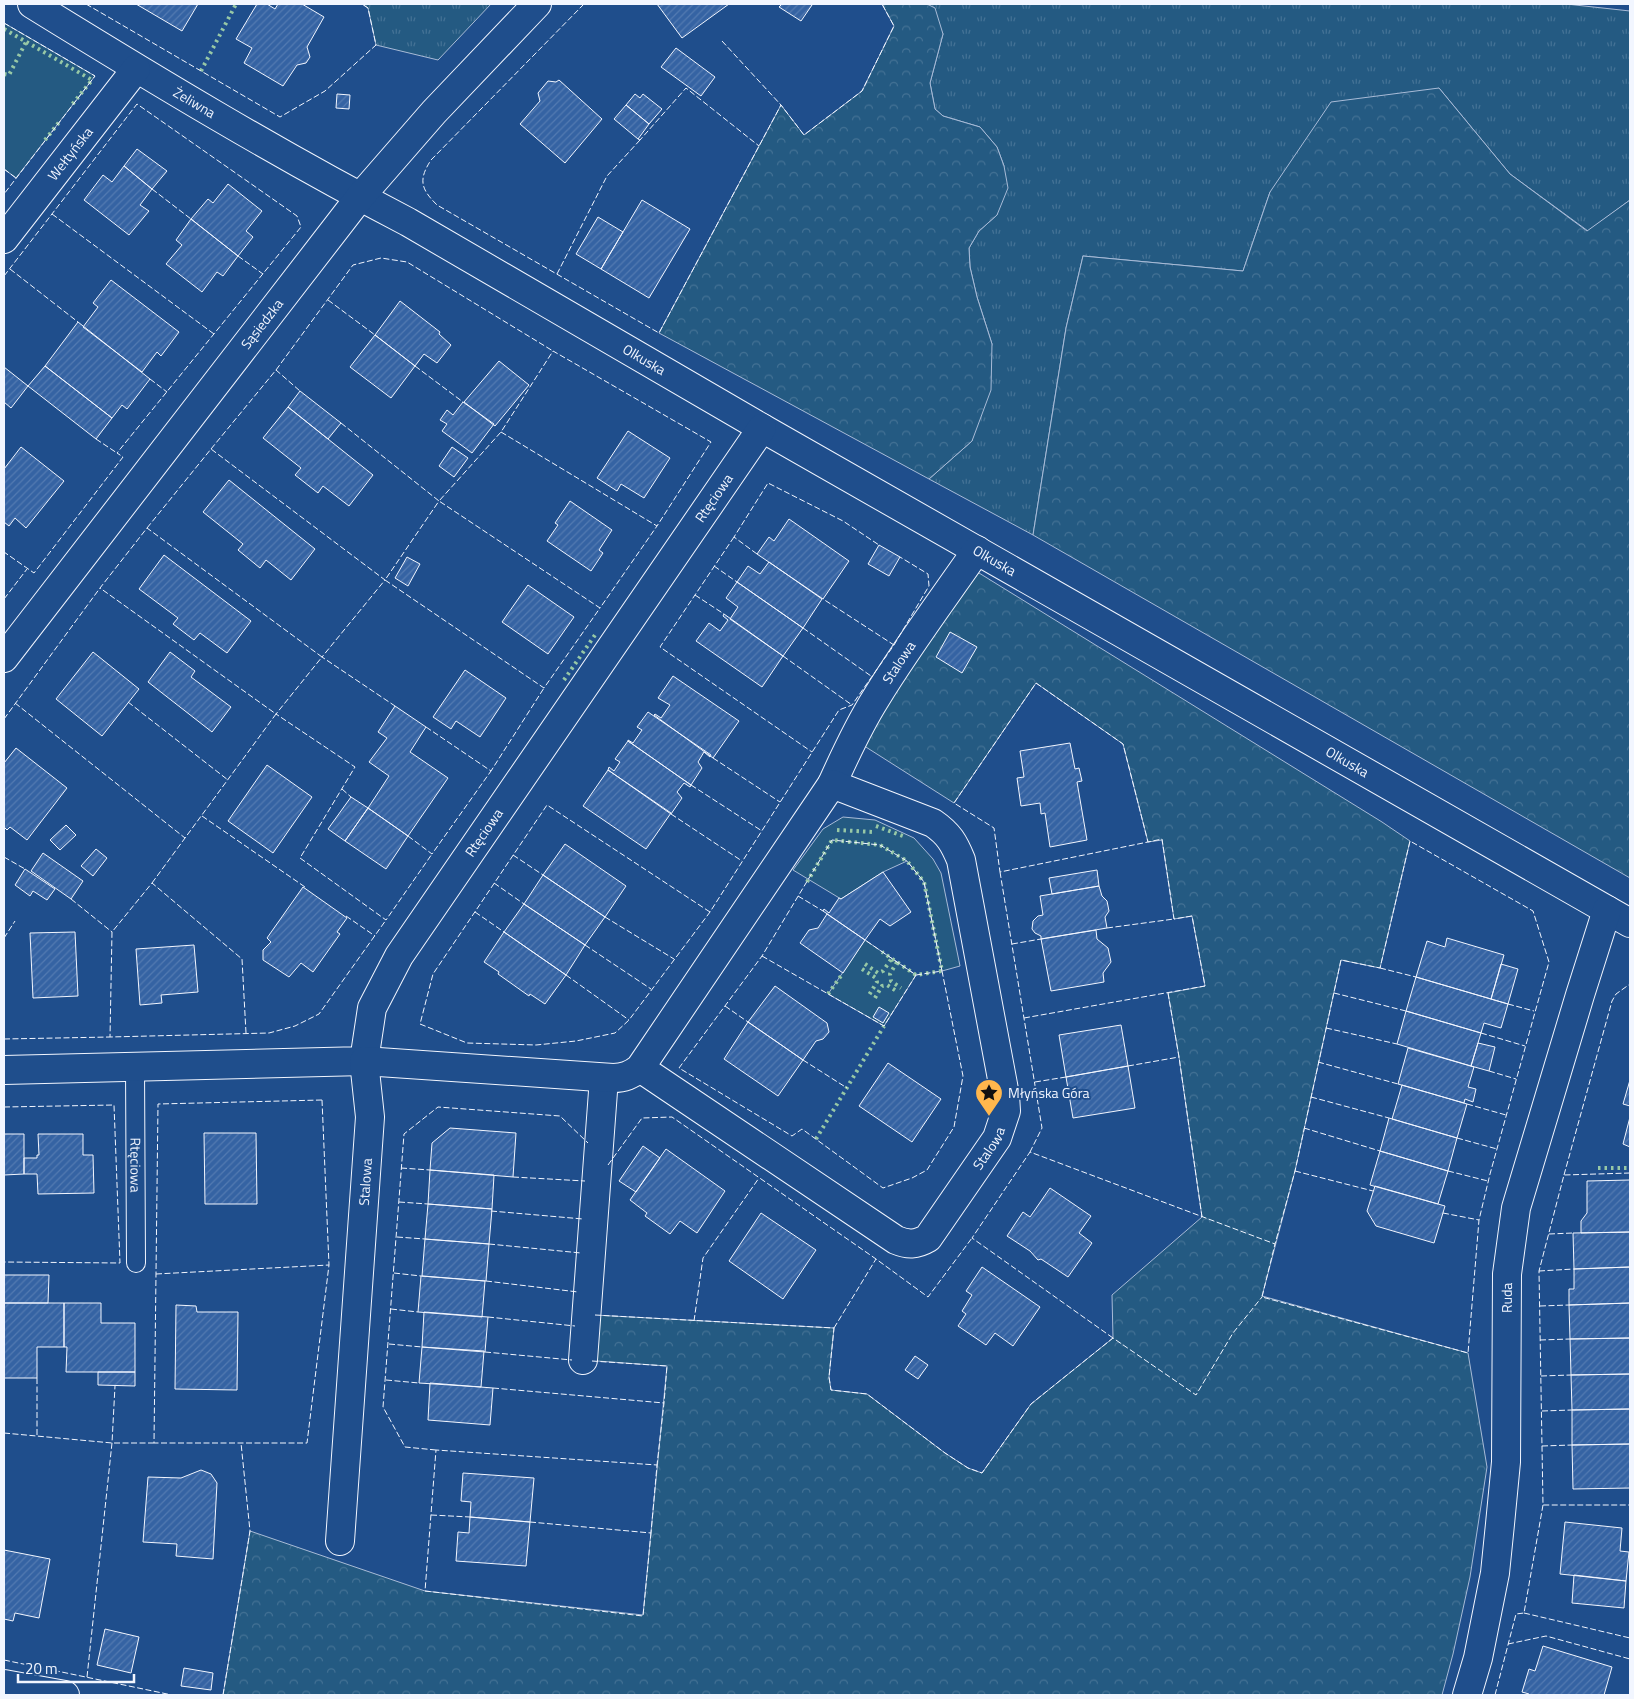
<svg xmlns="http://www.w3.org/2000/svg" width="1634" height="1699" font-family="'Titillium Web',sans-serif">
<style>
.grass{fill:url(#grass-tufts);stroke:#a8bbd7}
.forest{fill:url(#forest-crowns);stroke:#a8bbd7}
.garden{fill:#245a82;stroke:#a8bbd7}
.building{fill:url(#building-hatch);stroke:#f2f6ff}
.lines{fill:none;stroke-linecap:round;stroke-linejoin:round}
.service-casing{stroke:#f2f6ff;stroke-width:20}
.minor-casing{stroke:#f2f6ff;stroke-width:30}
.service{stroke:#1f4e8c;stroke-width:18}
.minor{stroke:#1f4e8c;stroke-width:28}
.hedge{stroke:#97c8a6;stroke-width:4;stroke-dasharray:2.5 4;stroke-linecap:butt}
.fence{stroke:#f2f6ff;stroke-width:1;stroke-dasharray:6 2.5;stroke-linecap:butt}
.labels{text-anchor:middle;stroke-width:4;stroke-linejoin:round;paint-order:stroke}
.street-label{font-size:14px;fill:#f2f6ff;stroke:#1f4e8c}
.poi-label{font-size:14px;fill:#f2f6ff;stroke:#1f4e8c;text-anchor:start}
</style>
<defs>
<pattern id="grass-tufts" width="24" height="20" patternUnits="userSpaceOnUse" patternTransform="scale(1.25)"><rect width="24" height="20" fill="#245a82"/><path d="M3 7l-1-3M5 7V3M7 7l1-3M15 17l-1-3M17 17v-4M19 17l1-3" fill="none" stroke="#447295"/></pattern>
<pattern id="forest-crowns" width="20" height="18" patternUnits="userSpaceOnUse" patternTransform="scale(1.25)"><rect width="20" height="18" fill="#245a82"/><path d="M2 6a3 3 0 1 1 6 0M12 15a3 3 0 1 1 6 0" fill="none" stroke="#447295"/></pattern>
<pattern id="building-hatch" width="6" height="6" patternUnits="userSpaceOnUse" patternTransform="scale(1.25)"><rect width="6" height="6" fill="#3563a3"/><path d="M-1 1l2-2M0 6l6-6M5 7l2-2" fill="none" stroke="#537ab1"/></pattern>
</defs>
<rect width="100%" height="100%" fill="#1f4e8c"/>
<!-- grass -->
<path class="grass" d="M362,4H491L438,60L376,45L368,8Z
M928,4H1566L1630,11V200L1588,231L1510,174L1439,88L1270,192L1243,271L1083,256L1066,328L1033,535L929,479L972,441L992,344L977,297L970,267L969,248L979,231L997,215L1004,166L997,147L980,127L943,116L935,109L930,83L943,34Z"/>
<!-- forest -->
<path class="forest" d="M882,4H927L935,8L943,34L930,83L935,109L943,116L980,127L997,147L1004,166L1008,188L997,215L979,231L969,248L970,267L977,297L992,344L991,390L972,441L929,479L659,333L781,105L804,135L862,91L894,26Z
M1439,88L1510,174L1587,231L1630,200V878L1033,535L1066,328L1083,256L1243,271L1270,192L1331,102Z
M979,573L1382,822L1410,841L1380,968L1341,960L1295,1171L1262,1296L1468,1353L1487,1467L1470,1577L1453,1654L1442,1695H223L250,1531L425,1591L643,1615L667,1366L597,1361L594,1315L834,1328L829,1377L831,1390L867,1394L945,1453L968,1468L982,1473L1031,1404L1113,1338L1112,1295L1202,1217L1179,1057L1168,993L1205,986L1192,916L1174,919L1162,840L1148,842L1123,744L1036,683L954,803L858,742L962,582Z"/>
<!-- garden -->
<path class="garden" d="M4,23L95,76L16,178L4,169Z
M843,817L875,820L914,838L933,859L941,873L960,966L942,971L924,882L907,861L883,872L841,899L793,870L823,829Z
M865,940L916,975L884,1026L828,994Z"/>
<!-- building -->
<path class="building" d="M136,4H198L182,31Z
M257,4H267L275,9L278,4H302L324,17L307,47L310,57L306,63L297,65L283,86L244,63L252,48L236,39Z
M657,4H729L682,38Z
M782,4H810L812,5L801,21L779,7Z
M676,48L715,77L701,96L661,67Z
M559,80L602,119L565,163L520,124L540,101L538,93L548,81L556,82Z
M337,94L350,95L349,109L336,108Z
M635,94L640,98L643,94L662,109L649,124L626,105Z
M626,105L649,124L638,139L614,119Z
M137,149L167,171L152,189L124,166Z
M124,166L152,189L140,205L149,211L129,235L84,200L103,175L112,182Z
M228,184L262,211L246,231L253,237L238,256L191,219L208,199L213,203Z
M642,200L690,229L649,298L601,269Z
M598,217L623,232L601,269L576,254Z
M191,219L238,256L223,276L217,272L202,292L166,264L182,245L176,240Z
M111,280L179,332L161,356L157,352L142,372L83,327L98,307L93,303Z
M400,301L440,332L439,334L451,345L437,363L424,354L415,366L375,335Z
M78,322L150,379L127,409L122,405L112,418L45,366Z
M375,335L415,366L391,398L350,367Z
M499,361L529,385L495,426L464,402Z
M45,366L112,418L96,439L28,386Z
M4,367L28,386L11,408L4,402Z
M300,391L341,423L328,439L288,407Z
M463,402L494,424L472,453L442,431L447,424L440,420L447,410L453,415Z
M288,407L373,475L349,506L323,486L318,493L295,475L301,468L263,438Z
M628,431L670,458L644,498L621,484L617,491L597,478Z
M21,447L64,481L26,528L15,518L9,526L4,522V469Z
M452,447L468,458L454,477L439,466Z
M229,480L315,549L291,580L266,560L260,568L238,550L243,544L203,512Z
M570,501L612,530L599,550L603,553L591,571L547,541L558,525L555,523Z
M789,519L849,561L823,599L757,554L769,537L774,541Z
M879,545L900,557L889,576L868,564Z
M164,555L251,621L227,653L200,633L194,640L173,624L178,618L139,589Z
M407,557L420,564L408,586L395,578Z
M769,562L822,599L803,628L737,582L748,566L760,574Z
M737,582L803,628L783,656L730,619L738,607L726,598Z
M528,585L574,617L548,654L502,622Z
M724,614L783,656L762,687L696,641L709,623L720,631L728,620L723,616Z
M950,632L977,647L962,673L936,657Z
M93,652L139,689L102,736L56,699Z
M170,652L195,671L191,677L231,707L212,732L148,682Z
M465,670L506,698L480,737L456,721L451,729L433,717Z
M673,676L739,721L713,758L654,715L655,714L661,718L670,705L658,698Z
M395,706L426,727L410,752L448,778L408,836L368,808L389,776L369,762L387,738L378,732Z
M648,712L711,755L710,757L704,752L698,762L702,768L691,785L628,741V740L633,743L642,730L637,727Z
M628,741L691,785L690,787L684,783L677,792L682,798L671,814L608,770L609,767L614,771L620,762L615,759Z
M1070,743L1075,769L1079,768L1082,781L1077,782L1087,840L1050,847L1045,813L1041,814L1040,803L1021,806L1017,778L1024,777L1020,751Z
M16,748L67,788L27,840L10,827L7,830L4,827V763Z
M267,765L312,797L273,853L228,821Z
M608,770L671,813L646,849L583,806Z
M351,797L368,808L345,841L328,829Z
M368,808L408,836L386,869L345,841Z
M66,825L76,835L60,850L50,840Z
M565,844L626,886L605,917L543,875Z
M96,849L107,858L93,876L81,866Z
M43,853L83,881L71,899L31,871Z
M25,869L55,889L47,900L33,891L30,896L15,885Z
M1097,870L1099,886L1052,894L1049,878Z
M883,872L911,912L890,926L880,919L865,940L823,911L824,909L829,913L839,898L841,899Z
M543,875L605,917L585,945L524,904Z
M1099,886L1102,896L1107,901L1109,911L1105,917L1107,928L1041,939V936L1035,933L1032,929L1033,921L1038,916L1043,915L1040,896Z
M303,887L347,918L337,932L340,934L313,972L301,963L289,977L263,960V950L271,942L267,938Z
M524,904L585,945L566,975L504,932Z
M827,914L865,940L843,973L800,943L809,930L818,928Z
M1096,930L1097,939L1108,948L1111,962L1103,973L1104,982L1051,991L1041,939Z
M75,932L78,996L33,998L30,933Z
M504,932L566,975L545,1004L530,994L529,996L498,974L499,972L484,962Z
M1447,938L1504,955L1491,999L1416,977L1427,941L1445,947Z
M194,945L198,992L161,995L162,1003L140,1005L136,949Z
M1501,964L1518,969L1508,1004L1491,999Z
M1416,977L1508,1004L1501,1028L1484,1023L1481,1033L1406,1011Z
M775,986L827,1023L829,1032L823,1039L816,1041L803,1060L748,1022Z
M879,1007L889,1013L883,1023L873,1017Z
M1406,1011L1481,1033L1471,1066L1397,1044Z
M748,1022L803,1060L778,1096L724,1059Z
M1121,1025L1128,1066L1066,1077L1059,1035Z
M1478,1043L1495,1047L1489,1071L1471,1066Z
M1408,1048L1474,1067L1468,1087L1476,1089L1473,1102L1465,1099L1464,1103L1398,1084Z
M888,1063L941,1099L912,1142L859,1106Z
M1128,1066L1135,1108L1073,1118L1066,1077Z
M1630,1080V1106L1623,1104Z
M1402,1085L1467,1104L1457,1138L1392,1119Z
M1630,1117V1147L1623,1144Z
M1389,1118L1457,1138L1448,1171L1380,1151Z
M450,1128L516,1133L513,1177L430,1170L432,1143Z
M204,1133H256L257,1204H205Z
M4,1134H24V1174L4,1175Z
M38,1134H83V1155H93L94,1193L38,1194L37,1174H24V1158H37V1155H39Z
M643,1146L660,1158L636,1192L619,1181Z
M666,1149L725,1191L697,1233L680,1221L670,1234L645,1216L647,1213L630,1200Z
M1380,1151L1448,1171L1438,1204L1370,1185Z
M430,1170L494,1175L492,1209L428,1204Z
M1630,1180V1232L1581,1233V1221L1587,1213V1181Z
M1375,1186L1445,1206L1434,1243L1376,1226L1367,1211Z
M1050,1188L1091,1216L1079,1233L1092,1243L1068,1277L1041,1259L1038,1260L1030,1251L1007,1236L1023,1212L1030,1217Z
M428,1204L492,1209L489,1244L425,1239Z
M761,1213L816,1250L783,1299L729,1261Z
M1630,1232V1267L1574,1269L1573,1233Z
M425,1239L489,1244L486,1281L422,1276Z
M982,1267L1040,1307L1013,1346L995,1333L986,1345L958,1326L966,1314L962,1311L972,1295L966,1291Z
M1630,1267V1303L1569,1305V1289H1574V1269Z
M4,1275H49L48,1303H4Z
M421,1276L485,1281L482,1317L418,1312Z
M4,1303H64V1347H37V1378H4Z
M64,1303H101V1323H135V1372H66L67,1347H64Z
M1630,1303V1338L1570,1339L1569,1305Z
M176,1305L196,1306L197,1312H238L237,1390L175,1389Z
M424,1312L488,1317L485,1352L422,1347Z
M1630,1338V1374L1571,1375L1570,1339Z
M422,1347L484,1351L481,1387L419,1383Z
M915,1356L928,1365L918,1379L905,1370Z
M98,1372H135V1386L98,1385Z
M1630,1374V1409L1572,1410L1571,1375Z
M430,1383L493,1388L490,1425L428,1420Z
M1630,1409V1444L1572,1445V1410Z
M1630,1444V1488L1573,1489L1572,1445Z
M201,1470L211,1474L217,1483L213,1559L176,1556L177,1544L143,1542L148,1477L181,1478Z
M463,1473L534,1478L530,1522L470,1517L471,1502L461,1501Z
M470,1517L530,1522L526,1566L456,1561L458,1532L469,1533Z
M1565,1522L1622,1528L1620,1551L1629,1552L1626,1581L1560,1574Z
M4,1550L50,1559L39,1618L15,1613L13,1621L4,1619Z
M1574,1575L1626,1581L1624,1608L1572,1603Z
M105,1629L139,1637L131,1673L97,1665Z
M1543,1646L1612,1667L1604,1695H1528L1529,1694L1522,1692L1529,1669L1535,1671Z
M184,1668L213,1673L211,1690L181,1686Z"/>
<g class="lines">
<defs>
<g id="service">
<path id="s1" d="M135,1066L136,1263"/>
</g>
<g id="minor">
<path id="s2" d="M32,4C155,80 279,155 408,222L762,428L1630,923"/>
<path id="s3" d="M4,239L136,69"/>
<path id="s4" d="M4,658L360,197L434,112L537,4"/>
<path id="s5" d="M832,784C845,755 859,725 876,698C907,647 943,599 977,550"/>
<path id="s6" d="M4,1070L364,1061L372,1008L399,956L762,428"/>
<path d="M583,1360L604,1078"/>
<path id="s7" d="M340,1541L370,1117L364,1061L613,1078C624,1078 631,1075 640,1068L896,1240C908,1245 916,1245 928,1238L997,1138L1006,1111L1005,1095L961,860C954,843 949,834 933,823L832,784L640,1068"/>
<path d="M4,1684L65,1695"/>
<path id="s8" d="M1467,1695L1478,1658L1495,1573L1500,1524L1506,1462L1507,1274L1516,1208L1580,995L1607,910"/>
</g>
</defs>
<!-- service casing -->
<use href="#service" class="service-casing"/>
<!-- minor casing -->
<use href="#minor" class="minor-casing"/>
<!-- service -->
<use href="#service" class="service"/>
<!-- minor -->
<use href="#minor" class="minor"/>
<!-- hedge -->
<path class="hedge" d="M4,29L92,80L70,107
M201,71L236,4
M4,74L9,75L26,42
M45,140L60,121
M564,680L595,635
M876,826L903,836
M837,830L874,832
M807,882L832,840L880,845L907,861L924,882L942,971L916,975L882,952
M897,962L890,974L891,981L901,988
M865,964L878,973L883,971L892,958
M862,969L876,978L877,982L869,995
M828,994L843,973
M875,998L882,986L887,985L898,992
M816,1139L884,1026
M1598,1168H1630"/>
<!-- fence -->
<path class="fence" d="M86,4L280,117L325,91L376,45L368,8L362,4
M584,4L431,160C418,180 421,189 437,205L659,333L781,105L804,135L862,91L894,26L882,4
M4,23L95,76L4,194
M722,41L781,105
M638,139L640,140L686,88L759,146
M4,169L16,178
M152,189L191,219
M52,214L214,334
M238,256L263,274
M10,269L78,322
M557,274L607,176L640,140
M4,276L137,104L297,216L301,227L117,453L123,457L34,573L4,552
M328,300L375,335
M415,366L463,402
M276,370L353,265L381,258L407,262L553,351
M150,379L167,392
M341,423L439,501L385,580L544,688L600,608
M501,432L657,526L711,442L553,351L501,432L439,501L600,608L657,526
M96,439L117,453
M211,449L276,370L300,391
M147,528L211,449L385,580L322,657L395,706
M734,537L660,647L812,752
M757,554L734,537L768,483L843,521L879,545
M714,566L737,582
M695,595L724,614
M4,599L27,569
M803,628L871,676
M894,645L929,586L928,574L900,557
M783,656L852,705
M1036,683L1123,744L1148,842L1000,872L994,828L954,803Z
M128,702L228,780
M15,703L185,838
M4,719L100,588
M426,727L491,771L544,688
M713,758L780,802
M691,785L762,831
M342,789L351,797
M671,814L742,861
M202,816L305,887
M408,836L432,854L491,771
M513,855L543,875
M4,857L25,869
M1000,872L1042,1128L1030,1152
M152,883L276,714L100,588L147,528L322,657L276,714L355,767L300,858L386,920L432,854
M494,883L524,904
M798,896L823,911
M71,899L112,932
M475,912L504,932
M710,912L547,805L433,974L420,1024L467,1043L536,1045L576,1041L615,1033L629,1020L710,912L839,710L852,705L894,645L823,599
M346,916L375,936
M605,917L674,959
M1107,928L1174,919
M4,938L15,921
M1012,944L1041,939
M585,945L651,989
M762,956L884,1026L916,975L865,940
M1380,968L1416,977
M566,975L629,1020
M916,975L942,971L924,882L907,861L880,845L832,840L762,956L679,1068L792,1136L802,1129L883,1188L912,1178L927,1170L954,1127L963,1076L942,971
M1168,993L1179,1057L1202,1217
M1334,993L1406,1011
M1508,1004L1534,1011
M725,1006L748,1022
M1024,1018L1205,986L1192,916L1174,919L1162,839L1148,842
M1326,1028L1397,1044
M246,1033L242,959L152,883L112,932L110,1037L269,1033L295,1026L319,1014L386,920
M1481,1033L1525,1046
M4,1039L110,1037
M803,1060L847,1088
M1318,1062L1398,1084
M1128,1066L1179,1057
M1489,1071L1516,1079
M1035,1082L1066,1077
M1311,1097L1389,1118
M322,1100L329,1265L307,1443H154L158,1104Z
M1467,1104L1506,1115
M4,1107L114,1105L120,1263L4,1262
M1304,1128L1380,1151
M1457,1138L1497,1149
M608,1165L642,1118L672,1117L876,1259L928,1297L972,1238
M401,1168L430,1170
M1295,1171L1373,1191
M1448,1171L1488,1181
M1630,1173L1564,1175L1539,1271L1543,1505H1630
M1564,1175L1612,1001L1616,994L1630,984
M513,1177L585,1181
M399,1202L428,1204
M491,1211L583,1219
M1443,1213L1479,1220
M1549,1234L1573,1233
M397,1237L425,1239
M489,1244L581,1253
M1539,1271L1574,1269
M394,1273L421,1276
M156,1274L329,1265
M486,1281L578,1292
M1540,1306L1569,1305
M391,1309L418,1312
M595,1315L834,1328L829,1377L831,1390L867,1394L945,1453L968,1468L982,1473L1031,1404L1113,1338L1196,1395L1233,1333L1262,1297
M488,1317L575,1326
M694,1321L703,1258L759,1178
M834,1328L876,1259
M1113,1338L972,1238L1030,1152L1275,1244L1262,1297L1468,1353L1479,1220L1490,1174L1549,962L1533,911L1410,841L1380,968L1341,960L1295,1171L1275,1244
M1540,1340L1570,1339
M389,1344L422,1347
M485,1352L572,1360
M592,1361L667,1366L664,1403
M1541,1376L1571,1375
M37,1378V1436
M386,1380L419,1383
M493,1388L664,1403L657,1465
M1542,1411L1572,1410
M4,1433L112,1443H154
M1542,1446L1572,1445
M436,1450L405,1447L383,1407L404,1134L438,1107L560,1116L588,1143
M431,1515L470,1517
M530,1522L651,1533L657,1465L436,1450L425,1591L643,1616L651,1533
M1524,1613L1630,1638
M1508,1644L1546,1636L1630,1659
M4,1660L172,1695
M87,1677L112,1443L115,1386
M223,1695L250,1531L241,1443
M1495,1695L1516,1614L1524,1613L1543,1505"/>
</g>
<!-- icons -->
<defs>
<symbol id="sight-pin" viewBox="-11 -11 22 30"><path d="M0 17L-7.5 6A9.5 9.5 0 1 1 7.5 6Z" fill="#ffb74d" stroke="#1f4e8c"/><path d="M0-6L1.8-2.2L6-1.7L2.9 1.2L3.7 5.4L0 3.3L-3.7 5.4L-2.9 1.2L-6-1.7L-1.8-2.2Z" fill="#111"/></symbol>
</defs>
<g fill-rule="evenodd">
<use href="#sight-pin" x="973" y="1077" width="32" height="43"/>
</g>
<g class="labels">
<!-- street labels -->
<g class="street-label">
<text dy="5" stroke="none"><textPath href="#s2" startOffset="190">Żeliwna</textPath></text>
<text dy="5" stroke="none"><textPath href="#s3" startOffset="108">Wełtyńska</textPath></text>
<text dy="5" stroke="none"><textPath href="#s4" startOffset="422">Sąsiedzka</textPath></text>
<text dy="5" stroke="none"><textPath href="#s2" startOffset="708">Olkuska</textPath></text>
<text dy="5" stroke="none"><textPath href="#s6" startOffset="1028">Rtęciowa</textPath></text>
<text dy="5" stroke="none"><textPath href="#s2" startOffset="1112">Olkuska</textPath></text>
<text dy="5" stroke="none"><textPath href="#s5" startOffset="139">Stalowa</textPath></text>
<text dy="5" stroke="none"><textPath href="#s2" startOffset="1518">Olkuska</textPath></text>
<text dy="5" stroke="none"><textPath href="#s6" startOffset="622">Rtęciowa</textPath></text>
<text dy="5" stroke="none"><textPath href="#s7" startOffset="1211">Stalowa</textPath></text>
<text dy="5" stroke="none"><textPath href="#s1" startOffset="99">Rtęciowa</textPath></text>
<text dy="5" stroke="none"><textPath href="#s7" startOffset="360">Stalowa</textPath></text>
<text dy="5" stroke="none"><textPath href="#s8" startOffset="401">Ruda</textPath></text>
</g>
<!-- poi labels -->
<g class="poi-label">
<text x="1008" y="1098">Młyńska Góra</text>
</g>
</g>
<!-- border -->
<rect width="1634" height="1699" fill="none" stroke="#f2f6ff" stroke-width="10"/>
<!-- scale -->
<path d="M18 1674v8h116v-8" fill="none" stroke="#f2f6ff" stroke-width="2.5"/>
<text x="25" y="1674" font-size="15" fill="#f2f6ff" stroke="#1f4e8c" stroke-width="4" paint-order="stroke">20 m</text>
</svg>
